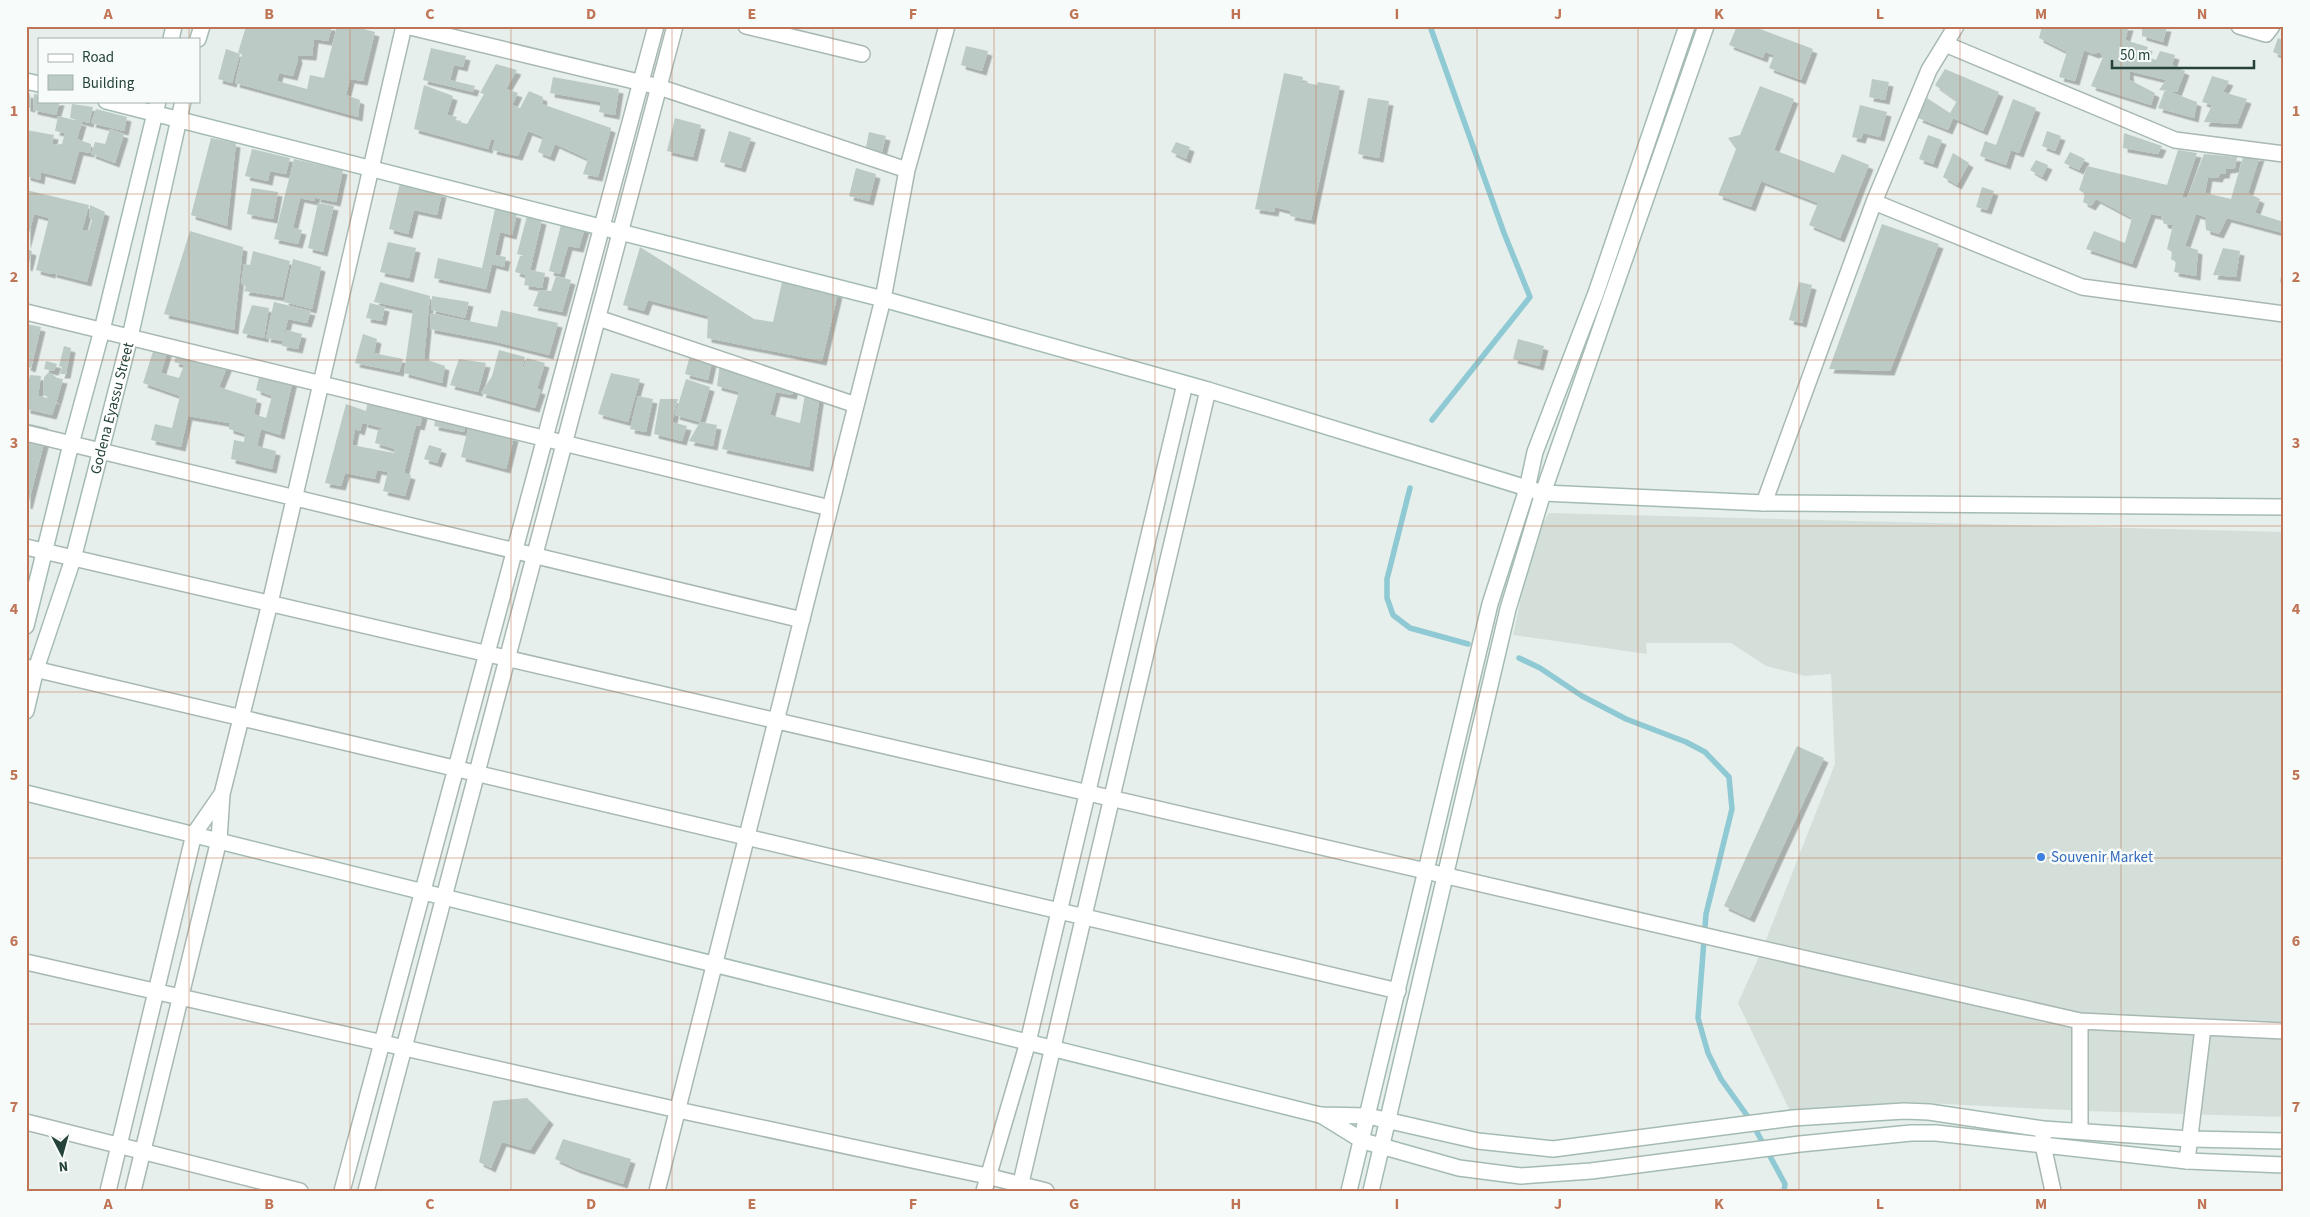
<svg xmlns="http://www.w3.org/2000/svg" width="2310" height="1217" font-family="'Source Sans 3',sans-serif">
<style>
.built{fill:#d4dfda}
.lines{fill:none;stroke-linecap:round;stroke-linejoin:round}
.stream{stroke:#8ec9d4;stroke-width:5.5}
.building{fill:#bbcac4;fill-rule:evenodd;filter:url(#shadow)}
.street-casing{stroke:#a8b8b2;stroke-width:18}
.secondary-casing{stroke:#a4bbb3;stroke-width:18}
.street{stroke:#fff;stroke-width:15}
.secondary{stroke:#fff;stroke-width:15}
.grid{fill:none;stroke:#c07456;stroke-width:1;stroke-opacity:0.55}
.shop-dot{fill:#3f7fe0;stroke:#f7fbf9;stroke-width:2}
.labels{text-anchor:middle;stroke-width:5;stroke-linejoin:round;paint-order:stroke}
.street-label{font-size:15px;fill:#24423a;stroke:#f7fbf9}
.shop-label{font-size:15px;fill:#366cbe;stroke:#f7fbf9;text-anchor:start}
.neatline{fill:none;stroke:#c07456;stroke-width:2}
.grid-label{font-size:16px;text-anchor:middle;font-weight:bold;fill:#c07456}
</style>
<defs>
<filter id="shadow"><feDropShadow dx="4.5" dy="4.5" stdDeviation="0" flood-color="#0004"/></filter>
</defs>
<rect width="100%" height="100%" fill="#e6efeb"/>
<!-- built -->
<path class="built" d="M1549,513L2284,532V1117L2086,1111L1905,1102L1790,1111L1738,1003L1762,950L1835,764L1831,674L1805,676L1766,666L1731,643H1646L1647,654L1513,635L1533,541Z"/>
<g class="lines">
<!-- stream -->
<path class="stream" d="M1430,26L1504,233L1530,297L1432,420
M1410,488L1387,579V598L1393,615L1410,628L1468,644
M1519,658L1540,668L1582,696L1626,719L1686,742L1705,752L1729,777L1732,809L1706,914L1698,1018L1708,1053L1721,1079L1751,1121L1785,1184L1784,1191"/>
</g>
<!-- building -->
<path class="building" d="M246,26H332L328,41L314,39L312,56L297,55L298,59L293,76L279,73L277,81L307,89L310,75L324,78L337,26H352L375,32L363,81L350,79L346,95L360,100L358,117L235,83L242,54L238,53Z
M1737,26H1752L1813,49L1801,80L1769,68L1774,55L1765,52L1763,58L1729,45Z
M2042,26H2129L2125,40L2148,47L2144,56L2156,60L2160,51L2175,55L2172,65L2185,71L2177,92L2159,90L2166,80L2129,71L2130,80L2155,93L2151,105L2091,86L2103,57L2100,52L2094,54L2084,50L2075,81L2059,77L2067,52L2039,38Z
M2142,26L2167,27L2163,42L2142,36Z
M2278,38L2284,41V57L2273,52Z
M966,46L988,51L982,71L961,65Z
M431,48L466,56L463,67L454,65L450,80L475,86L473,92L423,80Z
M226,49L240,54L232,83L218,79Z
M496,64L517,70L506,89L518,93L512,105L520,108L529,91L543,97L542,104L611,128L598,177L583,174L588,159L555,144L550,157L538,152L543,137L528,131L518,156L492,150L495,140H491L488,149L414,129L424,85L453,96L447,115L457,117L455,121L467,124L484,94L480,93Z
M1945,69L1999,92L1983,131L1953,118L1948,130L1918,118L1927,98L1950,113L1957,101L1935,85Z
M1284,73L1303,77L1302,82L1317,85L1318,82L1340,86L1311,220L1290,216L1291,211L1275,207L1274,212L1255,209Z
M2212,76L2229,81L2223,92L2247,99L2237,124L2204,122L2212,105L2202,102Z
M553,77L619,89L615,115L599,112L601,102L550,93Z
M1872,79L1889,82L1885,100L1869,97Z
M1760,86L1794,99L1774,150L1834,173L1842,154L1869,165L1840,238L1809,225L1818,203L1761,181L1751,207L1718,195L1736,149L1728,138L1740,135Z
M2165,90L2197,102L2194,118L2158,108Z
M26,93L30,94L31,108L26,107Z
M34,94L39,95V101H60L56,115L33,110Z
M1368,98L1389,101L1379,158L1358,154Z
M2013,99L2036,108L2019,153L2011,150L2006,165L1980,156L1985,141L1996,145Z
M72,104L93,107L89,123L70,118Z
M1860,105L1887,112L1880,137L1863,133L1861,139L1852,137Z
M96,109L127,117L124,131L91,123Z
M58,116L82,122L77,139L91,144L90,153L79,151L71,180L41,172L40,180L26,176V130L54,135L52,145L62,144L65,133L55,131Z
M675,118L701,125L693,157L667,151Z
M110,129L124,134L115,163L91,154L95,142L105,144Z
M729,131L751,138L741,168L720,162Z
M2047,131L2061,136L2055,151L2042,146Z
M869,132L886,136L881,156L865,152Z
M2124,133L2162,146L2158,154L2123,148Z
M1928,135L1942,140L1933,164L1919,159Z
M211,138L236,143L227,226L191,215Z
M1176,142L1190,147L1186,159L1171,152Z
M252,149L290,158L286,174L270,171L268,181L245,176Z
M2178,150L2197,153L2182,197L2187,198L2204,154L2237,157L2235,168L2226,169L2225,174H2220L2218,178L2208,177L2205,193L2231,199L2243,157L2260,156L2248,193L2260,199L2255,213L2284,222L2283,233L2227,218L2219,234L2206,230L2205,217L2196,214L2185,246L2198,250L2196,276L2174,272L2176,262L2171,259L2172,252L2167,249L2173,225L2164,224L2161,216L2151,214L2132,264L2086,249L2094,231L2125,243L2132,218L2096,199L2091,206L2083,202L2085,194L2079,190L2087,166L2167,185Z
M2070,152L2085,159L2079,170L2064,163Z
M1953,153L1969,163L1957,185L1943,177Z
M294,159L343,170L336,202L316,198L318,188L314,201L300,198L293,228L302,230L298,244L274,239Z
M2036,160L2048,165L2042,177L2030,170Z
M856,168L876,174L869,201L849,196Z
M400,183L442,193L437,215L414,210L408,234L389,229Z
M1982,187L1994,191L1987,210L1976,207Z
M252,188L278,192L273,219L247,214Z
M26,190L89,205L82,231L89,230L92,220L89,217L90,205L105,212L87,282L52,273L63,228L71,229L62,227L51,274L36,270L49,218L34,214L26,245Z
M318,203L334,206L323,252L308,248Z
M495,209L517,214L512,235L500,232L495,255L506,257L504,267L492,264L486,289L434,278L438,258L482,268Z
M527,216L542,220L530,270L545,273L542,288L524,285L526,275L515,272L520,256L530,257L517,254Z
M562,221L585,228L579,248L568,246L560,274L549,271Z
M1882,224L1939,244L1890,371L1829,369Z
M190,231L243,247L234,330L164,314Z
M388,242L416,248L409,278L380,272Z
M640,247L754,319L773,322L782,282L838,293L822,361L707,338L708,316L648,300L644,311L623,305Z
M2223,248L2240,251L2236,277L2213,275Z
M26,249L32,251L28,267L26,266Z
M253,251L290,261L282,297L244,291L246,287L241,283L244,264L250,265Z
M293,259L321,267L312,309L284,302Z
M2283,265H2284V283L2280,282Z
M556,276L571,280L562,312L533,306L539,290L551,291Z
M380,282L430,296L423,370L425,359L445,366L442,383L404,373L413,310L374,302Z
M1799,282L1812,285L1802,323L1789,320Z
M432,296L469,302L465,318L431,310Z
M274,302L311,311L307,323L288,319L283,339L287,330L302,334L298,349L282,346L283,341L266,338Z
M370,303L385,307L382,321L366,318Z
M252,305L269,308L264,338L242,333Z
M501,310L558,323L549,355L493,341L430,329L431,313L497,327Z
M26,324L41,327L31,368L26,366L29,352L26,351Z
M363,334L377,339L374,353L403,359L399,372L355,363Z
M1518,339L1544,346L1539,366L1513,359Z
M156,342L169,346L161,373L179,378L184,365L174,362L179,350L228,365L219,387L257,399L254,414L266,418L272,396L256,390L260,373L293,380L280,435L261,429L257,446L276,451L272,469L231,459L234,440L244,442L245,434L229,429V423L188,416L181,447L151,440L155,424L172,428L180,396L143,383Z
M64,346L71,348L66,374H60L62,367L59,366Z
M499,350L525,357L519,379L527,358L545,363L537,389L541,390L535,408L481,393L492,376Z
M690,355L712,362L708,380L685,374Z
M459,359L486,363L478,392L450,385Z
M46,361L57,364L54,371L44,369Z
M720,363L796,382L792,395L776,392L770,415L800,423L807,383L821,388L809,467L722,449L739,392L717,386Z
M49,372L57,378L63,379L57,400L43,395L44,377Z
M611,373L640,379L628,422L598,414Z
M30,375L41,376L38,396L57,400L52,415L26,409V392Z
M686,379L710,387L700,422L675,415Z
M369,394L424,411L420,426L416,425L404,473L411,475L405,496L383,491L388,472L377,470L375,479L345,473L341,486L325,483L346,404L366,411ZM365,413L363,423L386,429L378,430L375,443L395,449L394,453L352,445L355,429L360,431Z
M638,396L653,399L646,432L630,429Z
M660,399H678L672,422L687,426L682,441L654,434Z
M437,409L467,415L464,432L434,426Z
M700,422L717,425L713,446L689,441Z
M26,423L48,428L28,505L26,504Z
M469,425L514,437L506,469L461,457Z
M429,445L442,449L437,463L424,459Z
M1797,746L1824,758L1750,918L1724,906Z
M527,1098L549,1120L530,1150L502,1142L491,1168L479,1162L493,1101Z
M563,1139L631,1159L623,1184L577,1169L555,1159Z"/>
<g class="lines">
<defs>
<path id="street" d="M406,26L659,87L907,170
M746,26L862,54
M2239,26L2266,34L2272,26
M1945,44L2175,140L2284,154
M1874,202L2082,287L2284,314
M26,312L830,508
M598,318L856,405
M26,433L802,620
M1764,503L1874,202L1929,70L1956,26
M26,547L1719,939L2080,1021L2284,1031
M26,667L1398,991
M26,962L678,1110L987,1176L1046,1191
M26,1122L300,1191
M2043,1129V1145L2053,1191
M2080,1131V1021
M2187,1161L2203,1028
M108,1191L194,834L221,795
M133,1191L219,840L222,794L270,603L404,26
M342,1191L656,26
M366,1191L675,26
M657,1191L883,299L907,170L947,26
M984,1191L1028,1042L1185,384
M1019,1191L1208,390"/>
<g id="secondary">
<path d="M171,39L174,26"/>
<path d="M198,39L202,26"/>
<path d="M26,81L39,84"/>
<path d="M106,101L883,299L1208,390L1543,493L1764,503L2284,507"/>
<path d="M26,626L71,444L102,330L158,101"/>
<path id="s1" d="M26,711L36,669L73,559L130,337L183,101"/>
<path d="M26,793L1320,1115L1368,1116L1478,1141L1553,1149L1793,1118L1904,1111L1929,1112L2043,1129L2190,1139L2284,1141"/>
<path d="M1321,1115L1363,1141L1459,1168L1521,1176L1591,1171L1800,1144L1911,1133H1936L2187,1161L2284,1165"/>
<path d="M1349,1191L1490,604L1527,489L1535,452L1596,293L1687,26"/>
<path d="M1371,1191L1508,609L1543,493L1706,26"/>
</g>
</defs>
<!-- street casing -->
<use href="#street" class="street-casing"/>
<!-- secondary casing -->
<use href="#secondary" class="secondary-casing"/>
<!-- street -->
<use href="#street" class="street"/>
<!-- secondary -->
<use href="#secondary" class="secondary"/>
</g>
<!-- grid -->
<path class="grid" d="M189,26V39M350,26V1191M511,26V1191M672,26V1191M833,26V1191M994,26V1191M1155,26V1191M1316,26V1191M1477,26V1191M1638,26V1191M1799,26V1191M1960,26V1191M2121,26V1191M189,101V1191M26,194H2284M26,360H2284M26,526H2284M26,692H2284M26,858H2284M26,1024H2284"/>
<!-- markers -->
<circle class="shop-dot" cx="2041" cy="857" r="5"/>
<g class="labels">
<!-- street labels -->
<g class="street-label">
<text dy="5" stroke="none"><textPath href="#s1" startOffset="315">Godena Eyassu Street</textPath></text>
</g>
<!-- shop labels -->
<g class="shop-label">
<text x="2051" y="862">Souvenir Market</text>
</g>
</g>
<!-- border -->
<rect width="2310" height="1217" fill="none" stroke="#f7fbf9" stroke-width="55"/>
<!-- legend -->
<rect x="38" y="38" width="162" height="65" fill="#f7fbf9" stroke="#a3b1ad"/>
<rect x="48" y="54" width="25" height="8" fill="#ffffff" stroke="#a3b1ad"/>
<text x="82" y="62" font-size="15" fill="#24423a">Road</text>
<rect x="48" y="75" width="25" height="15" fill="#bbcac4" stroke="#a3b1ad"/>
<text x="82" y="88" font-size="15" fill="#24423a">Building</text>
<!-- north arrow -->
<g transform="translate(62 1154) rotate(174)" stroke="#f7fbf9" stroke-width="4" paint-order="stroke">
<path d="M0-4L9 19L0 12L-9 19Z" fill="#24423a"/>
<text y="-8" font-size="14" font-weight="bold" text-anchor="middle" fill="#24423a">N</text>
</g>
<!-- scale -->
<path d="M2112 60v8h142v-8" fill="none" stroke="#24423a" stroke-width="2.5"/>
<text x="2120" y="60" font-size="15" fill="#24423a" stroke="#f7fbf9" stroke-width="4" paint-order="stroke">50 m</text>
<rect x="28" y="28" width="2254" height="1162" class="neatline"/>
<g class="grid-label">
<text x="108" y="19">A</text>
<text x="269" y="19">B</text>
<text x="430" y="19">C</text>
<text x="591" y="19">D</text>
<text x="752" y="19">E</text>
<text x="913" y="19">F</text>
<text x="1074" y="19">G</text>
<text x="1236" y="19">H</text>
<text x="1397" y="19">I</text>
<text x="1558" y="19">J</text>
<text x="1719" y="19">K</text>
<text x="1880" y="19">L</text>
<text x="2041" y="19">M</text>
<text x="2202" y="19">N</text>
<text x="14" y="116">1</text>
<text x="2296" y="116">1</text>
<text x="14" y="282">2</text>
<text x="2296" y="282">2</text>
<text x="14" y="448">3</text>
<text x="2296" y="448">3</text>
<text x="14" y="614">4</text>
<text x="2296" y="614">4</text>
<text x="14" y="780">5</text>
<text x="2296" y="780">5</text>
<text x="14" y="946">6</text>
<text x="2296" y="946">6</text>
<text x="14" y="1112">7</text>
<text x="2296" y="1112">7</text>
<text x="108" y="1209">A</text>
<text x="269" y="1209">B</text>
<text x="430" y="1209">C</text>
<text x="591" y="1209">D</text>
<text x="752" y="1209">E</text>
<text x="913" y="1209">F</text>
<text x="1074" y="1209">G</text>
<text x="1236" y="1209">H</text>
<text x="1397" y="1209">I</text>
<text x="1558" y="1209">J</text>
<text x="1719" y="1209">K</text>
<text x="1880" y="1209">L</text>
<text x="2041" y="1209">M</text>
<text x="2202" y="1209">N</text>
</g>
</svg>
